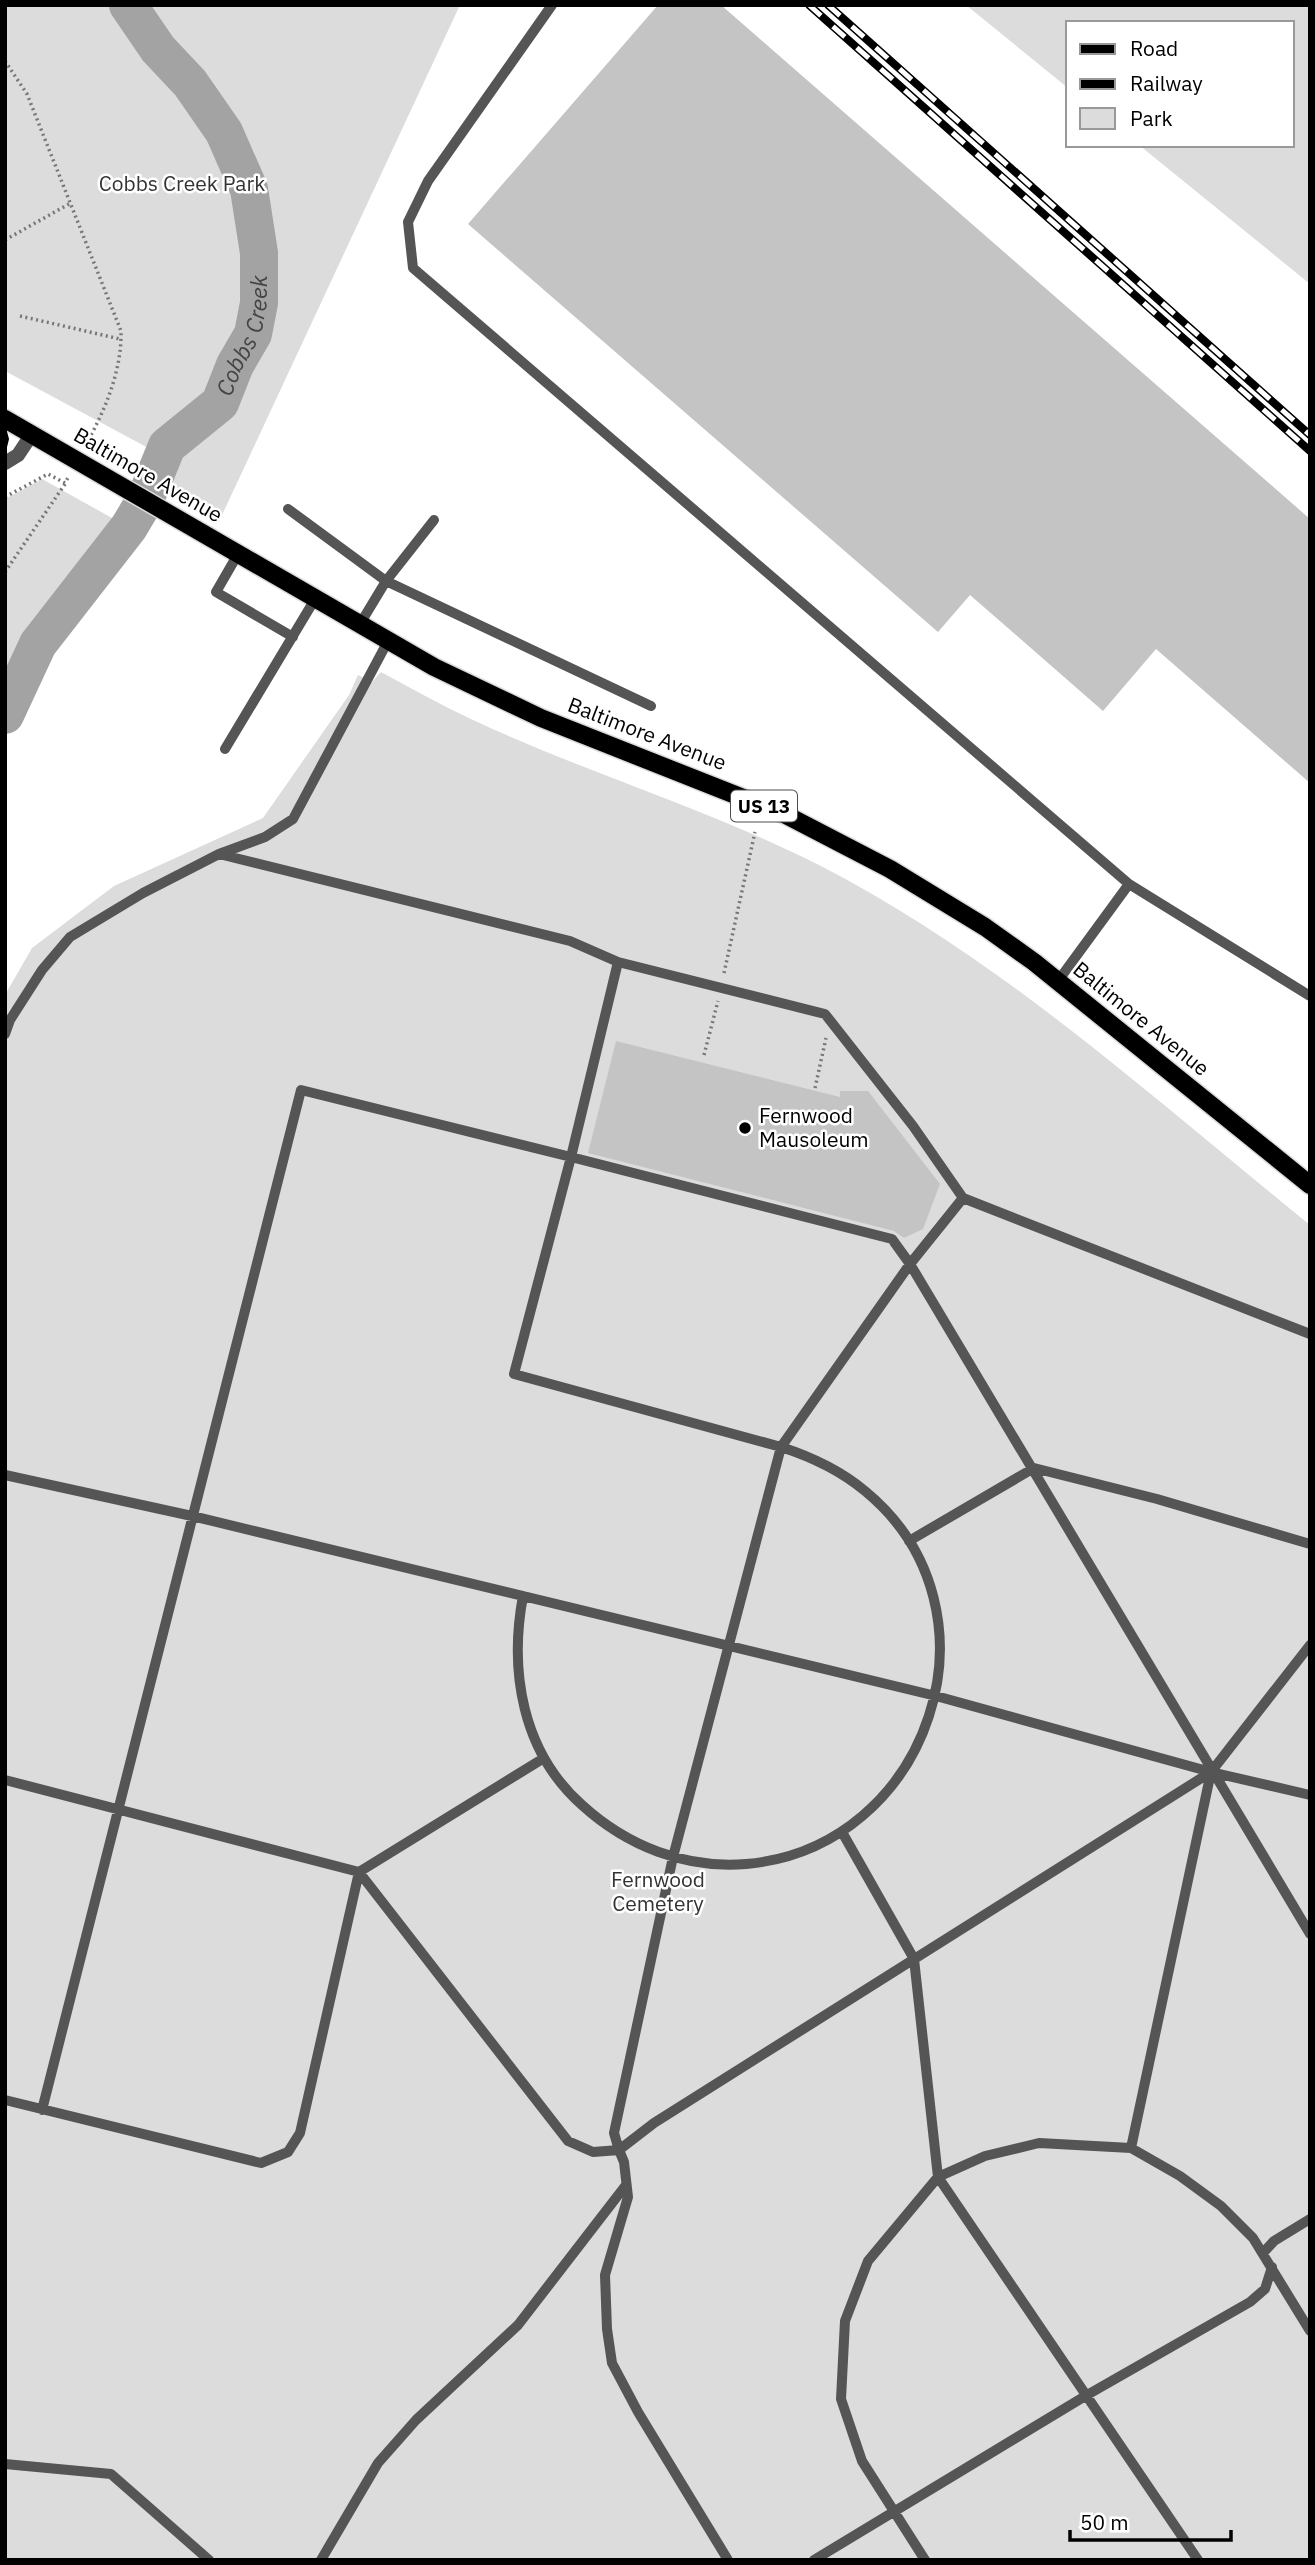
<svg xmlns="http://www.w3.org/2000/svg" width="1315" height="2565" font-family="'IBM Plex Sans',sans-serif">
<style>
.green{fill:#dcdcdc}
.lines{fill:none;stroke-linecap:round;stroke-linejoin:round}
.river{stroke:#a3a3a3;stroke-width:38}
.building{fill:#c4c4c4}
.primary-casing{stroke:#dbdbdb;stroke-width:21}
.path{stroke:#777;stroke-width:3.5;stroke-dasharray:2 3.5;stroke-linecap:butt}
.service{stroke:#555;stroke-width:10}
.minor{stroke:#555;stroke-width:14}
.primary{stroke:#000;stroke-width:18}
.tram{stroke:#000;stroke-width:2}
.rail-casing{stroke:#000;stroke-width:8}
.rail{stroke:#fff;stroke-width:5;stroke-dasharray:16;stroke-linecap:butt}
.poi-dot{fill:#000;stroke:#fff;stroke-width:2.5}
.labels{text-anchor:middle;stroke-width:5;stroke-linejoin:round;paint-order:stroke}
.shield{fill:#fff;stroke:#4c4c4c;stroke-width:2}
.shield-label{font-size:19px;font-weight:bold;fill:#000}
.park-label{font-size:21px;fill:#333;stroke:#fff}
.street-label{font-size:21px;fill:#000;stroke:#fff}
.poi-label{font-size:21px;fill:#000;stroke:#fff;text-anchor:start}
.water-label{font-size:23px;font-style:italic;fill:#444;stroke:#fff}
</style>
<rect width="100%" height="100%" fill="#fff"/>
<!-- green -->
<path class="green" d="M5,5H460L222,515L163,480L166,468L165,457L5,371Z
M966,5H1310V284L1139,145H1292V23H1068V88Z
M42,479L130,528L39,644L5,715V499Z
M381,672C411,688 441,705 473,720C587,773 708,809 821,866C1001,959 1153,1098 1310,1225V2560H5V995L32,948L114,886L263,818L349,695L358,675L372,682Z"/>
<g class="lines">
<!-- river -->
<path class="river" id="s1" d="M5,715L38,644L129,527L145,500L167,446L220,403L235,365L253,334L259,303V253L249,189L224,132L190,83L158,49L128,5"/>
</g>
<!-- building -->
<path class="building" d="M658,5H721L1310,519V783L1156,649L1103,711L970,595L938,632L468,224Z
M616,1041L840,1097V1091H868L940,1184L923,1229L904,1238L894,1231L588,1153Z"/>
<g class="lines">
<defs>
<path id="primary" d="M5,419L434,667L541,718L786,815L890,869L985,927L1034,962L1310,1185"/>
</defs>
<!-- primary casing -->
<use href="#primary" class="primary-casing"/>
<!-- path -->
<path class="path" d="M5,61L27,94L121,331C122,370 105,411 86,444
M5,240L69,204
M20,316L120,339
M5,497L48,474L65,483L69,476
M5,572L65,484
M724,973L755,832
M704,1055L718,1001
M815,1088L826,1038"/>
<!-- service -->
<path class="service" d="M552,5L428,181L408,222L413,268L1129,884L1058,981
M288,509L386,581L360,624
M434,520L386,581L651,706
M238,554L216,592L293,637
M225,749L315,599
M219,854L570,941L618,962
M1129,884L1310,996
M5,1034L10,1020L42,970L70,937L143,893L219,854L265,837L293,819L388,641
M1310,1334L963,1198L910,1264L1310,1934
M5,1475L192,1516L936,1696L1211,1772L1310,1795
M909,1541L1034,1468L1157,1499L1310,1544
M5,1780L359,1872L544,1758
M842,1832L914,1959L938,2177L1198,2560
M5,2100L261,2163L288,2152L300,2133L359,1872L568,2141L593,2152L619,2150L614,2133L673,1857L781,1447C812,1457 840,1470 865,1491C1010,1610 930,1848 746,1864C685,1869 627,1846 582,1805C522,1752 509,1671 523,1596
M42,2110L301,1090L571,1157L514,1374L781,1447L910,1264L892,1239L571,1157L618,962L825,1014L913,1126L963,1198
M1131,2148L1211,1772
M1263,2253L1274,2241L1310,2219
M5,2464L111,2474L209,2560
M321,2560L378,2463L416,2420L518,2325L626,2185
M728,2560L638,2412L612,2363L607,2329L605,2275L628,2197L624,2162L619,2150L654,2123L1211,1772L1310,1645
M814,2560L1087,2395L1250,2302L1265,2289L1272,2267
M925,2560L862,2461L841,2399L845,2321L868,2261L938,2177L985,2156L1039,2143L1131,2148L1180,2176L1221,2206L1253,2238L1310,2331"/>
<!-- minor -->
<path class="minor" d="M5,463L18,455L32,434"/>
<!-- primary -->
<use href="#primary" class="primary"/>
<!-- tram -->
<path class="tram" d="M5,428L8,439L5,451"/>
<defs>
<path id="rail" d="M809,5L1310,451
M828,5L1310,435"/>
</defs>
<!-- rail casing -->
<use href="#rail" class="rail-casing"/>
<!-- rail -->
<use href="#rail" class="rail"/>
</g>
<!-- markers -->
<circle class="poi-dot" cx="745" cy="1128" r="7"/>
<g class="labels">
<!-- shield labels -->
<rect class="shield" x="731" y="790.5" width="66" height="31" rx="5"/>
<g class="shield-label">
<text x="764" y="813">US 13</text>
</g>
<!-- park labels -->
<g class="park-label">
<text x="182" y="191">Cobbs Creek Park</text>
<text x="658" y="1887">Fernwood<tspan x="658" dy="24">Cemetery</tspan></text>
</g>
<!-- street labels -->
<g class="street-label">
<text transform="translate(148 475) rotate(30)" y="7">Baltimore Avenue</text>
<text transform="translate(647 734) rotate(21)" y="7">Baltimore Avenue</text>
<text transform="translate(1141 1019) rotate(39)" y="7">Baltimore Avenue</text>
</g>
<!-- poi labels -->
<g class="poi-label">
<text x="759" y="1123">Fernwood<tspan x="759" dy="24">Mausoleum</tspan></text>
</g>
<!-- water labels -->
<g class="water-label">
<text dy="8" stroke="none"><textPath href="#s1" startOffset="457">Cobbs Creek</textPath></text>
</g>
</g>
<!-- border -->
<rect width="1315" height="2565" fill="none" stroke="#000000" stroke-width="14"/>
<!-- legend -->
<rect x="1066" y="21" width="228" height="126" fill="#ffffff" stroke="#999999" stroke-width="2"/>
<rect x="1080" y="44" width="35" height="10" fill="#000000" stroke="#999999" stroke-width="2"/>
<text x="1130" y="56" font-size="21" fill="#000000">Road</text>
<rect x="1080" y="79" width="35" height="10" fill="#000000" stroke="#999999" stroke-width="2"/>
<text x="1130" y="91" font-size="21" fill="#000000">Railway</text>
<rect x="1080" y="108" width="35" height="21" fill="#dcdcdc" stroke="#999999" stroke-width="2"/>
<text x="1130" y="126" font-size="21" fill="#000000">Park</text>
<!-- scale -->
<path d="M1070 2530v10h161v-10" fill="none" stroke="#000000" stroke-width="3.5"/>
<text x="1080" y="2530" font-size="21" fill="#000000" stroke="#ffffff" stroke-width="5" paint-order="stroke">50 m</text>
</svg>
